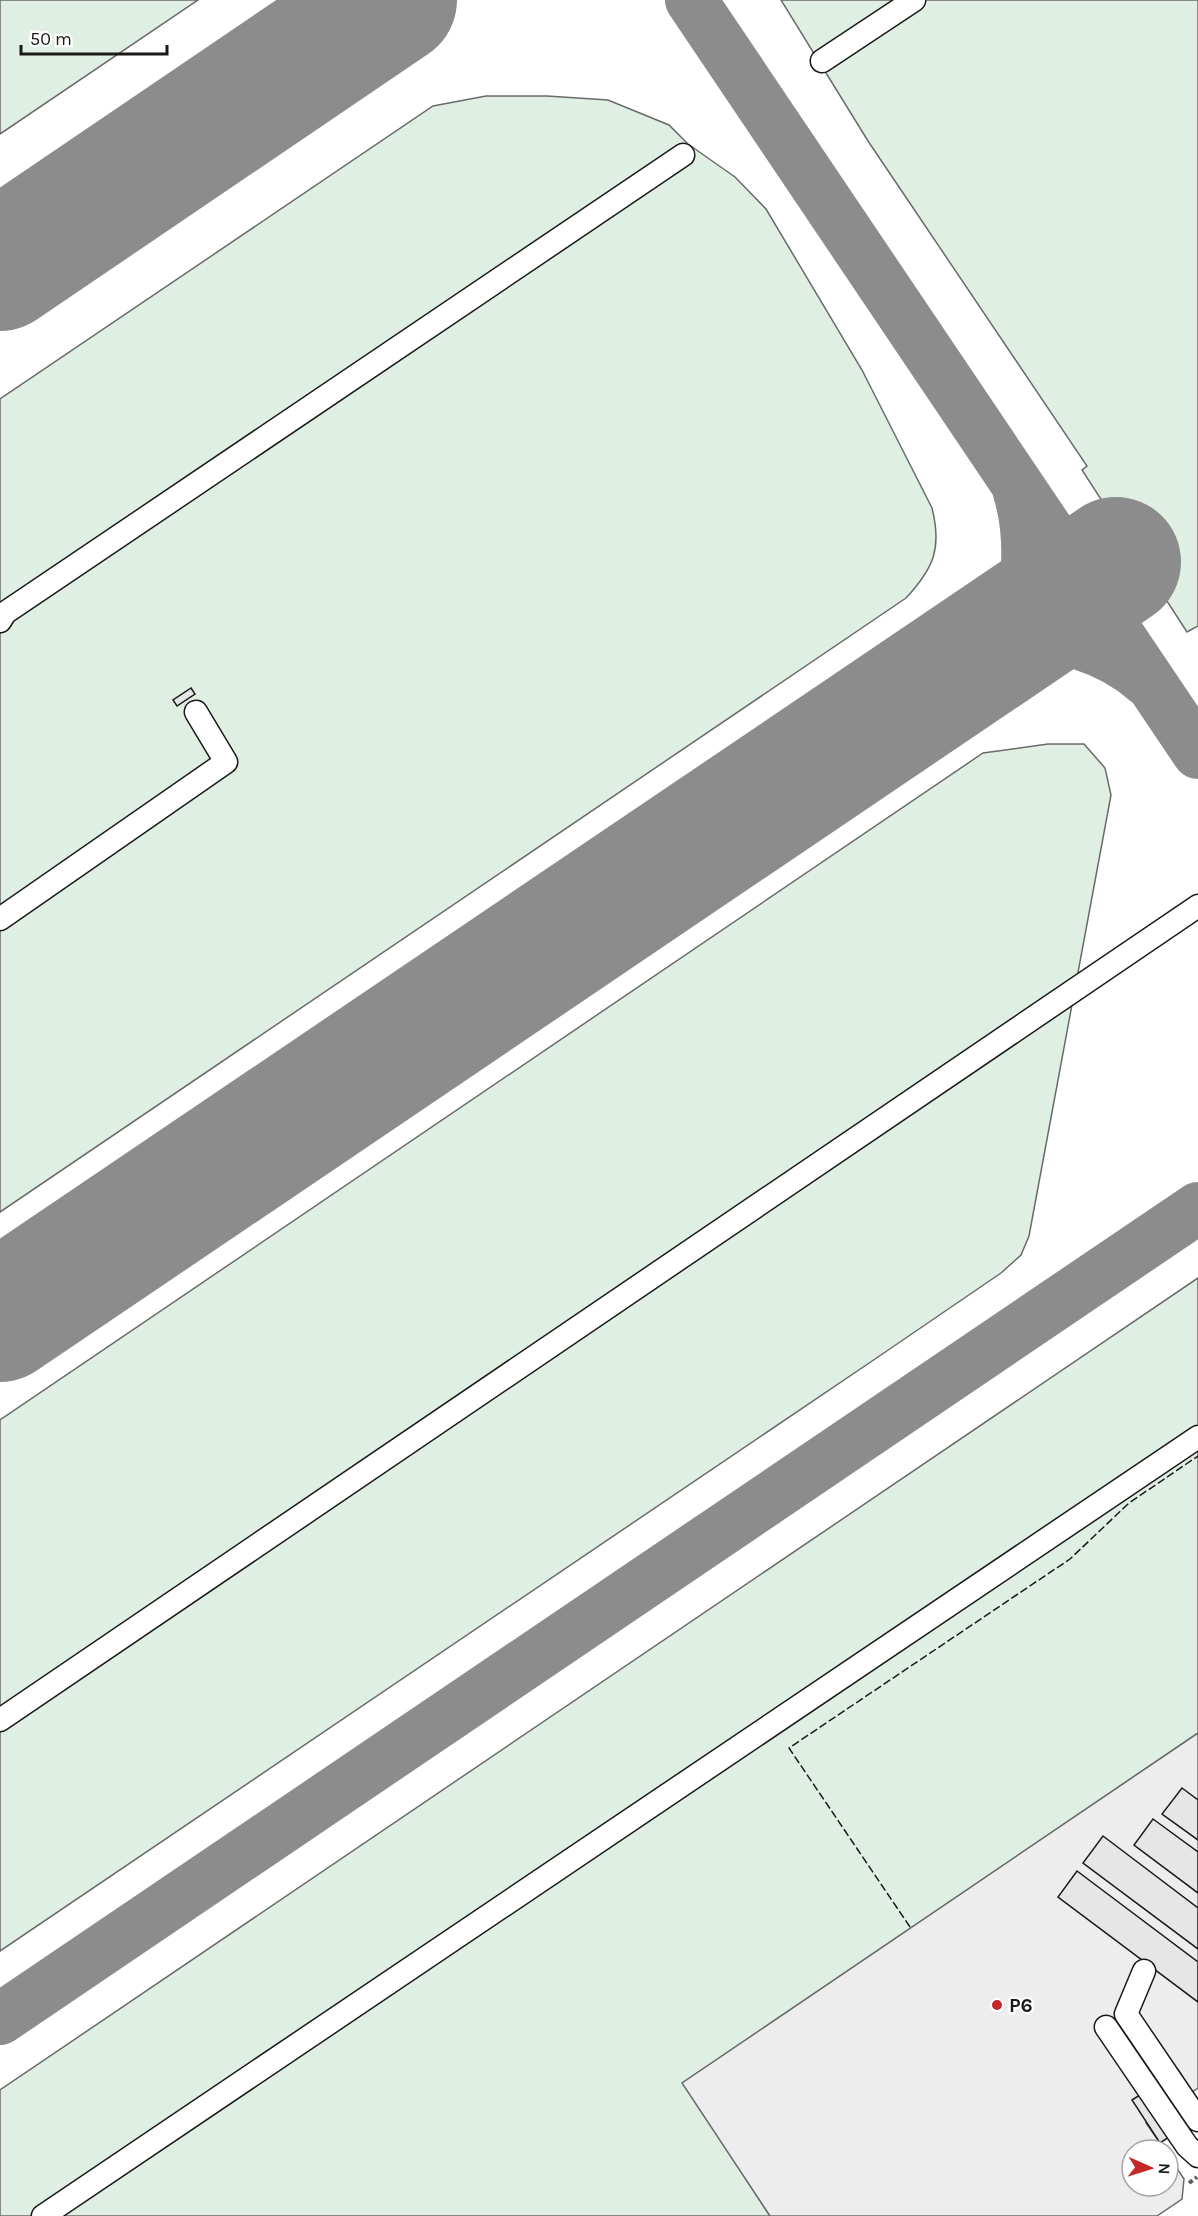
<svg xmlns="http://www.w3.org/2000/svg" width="1198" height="2216" font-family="Karla,sans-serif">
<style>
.green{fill:#e0efe3;stroke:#6a6a6a;stroke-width:1.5}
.parking{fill:#ededed;stroke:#6a6a6a;stroke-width:1.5}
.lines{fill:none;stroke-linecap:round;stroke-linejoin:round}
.taxiway{stroke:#8c8c8c;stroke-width:52}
.runway{stroke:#8c8c8c;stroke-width:130}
.building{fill:#e6e6e6;stroke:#1a1a1a;stroke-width:1.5}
.minor-casing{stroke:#1a1a1a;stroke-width:25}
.path{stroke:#5f5f5f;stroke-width:4;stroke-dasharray:4.5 3;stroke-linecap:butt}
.minor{stroke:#fff;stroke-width:22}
.fence{stroke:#1a1a1a;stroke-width:1.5;stroke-dasharray:8 3;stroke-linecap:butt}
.poi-dot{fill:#c62828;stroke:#fff;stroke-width:2}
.labels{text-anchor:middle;stroke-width:4.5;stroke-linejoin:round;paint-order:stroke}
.poi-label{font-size:20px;font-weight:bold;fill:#1a1a1a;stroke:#fff;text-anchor:start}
</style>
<rect width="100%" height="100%" fill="#fff"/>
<!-- green -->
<path class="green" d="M0,0H198L0,134Z
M781,0H1198V626L1187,632L1082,470L1087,466L868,141Z
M486,96H547L608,100L669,125L688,144L735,177L766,209L862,370L932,508C942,548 934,568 906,598L0,1212V399L433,106Z
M1048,744H1084L1105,768L1111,795L1029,1236L1021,1255L1001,1273L878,1357L0,1951V1420L983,753Z
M1198,1278V1733L683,2083L770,2216H0V2090Z"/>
<!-- parking -->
<path class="parking" d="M1198,1733V2088L1146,2123L1165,2150H1132V2186H1168V2155L1184,2179L1182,2199L1157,2216H770L682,2083Z"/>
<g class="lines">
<!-- taxiway -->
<path class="taxiway" d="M691,0L1198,753
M1006,636C1054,630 1111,649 1147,681
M1006,636C1033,600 1031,530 1018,489
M0,2019L1198,1208"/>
<!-- runway -->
<path class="runway" d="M0,266L392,0
M0,1317L1116,562"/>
</g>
<!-- building -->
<path class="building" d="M191,688L195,694L177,706L173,700Z
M1182,1788L1198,1800V1840L1162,1814Z
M1153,1819L1198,1852V1893L1134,1845Z
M1103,1836L1198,1908V1949L1083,1863Z
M1077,1871L1198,1962V2002L1058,1897Z
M1178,2070L1198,2101V2118L1160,2143L1132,2100Z"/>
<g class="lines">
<defs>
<path id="minor" d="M822,61L914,0
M0,621L5,613L683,155
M0,919L226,762L196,712
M0,1720L1198,906
M1144,1971L1126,2014L1198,2120
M1106,2027L1187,2146L1198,2156
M43,2216L1198,1437"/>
</defs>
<!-- minor casing -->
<use href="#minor" class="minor-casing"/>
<!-- path -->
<path class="path" d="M1189,2183L1197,2177"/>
<!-- minor -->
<use href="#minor" class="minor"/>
<!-- fence -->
<path class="fence" d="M910,1927L789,1748L1070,1559L1129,1503L1198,1456"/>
</g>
<!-- markers -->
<circle class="poi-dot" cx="997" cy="2005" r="6"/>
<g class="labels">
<!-- poi labels -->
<g class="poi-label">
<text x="1009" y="2012">P6</text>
</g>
</g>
<!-- north arrow -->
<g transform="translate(1150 2168) rotate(93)"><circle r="28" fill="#ffffff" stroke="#a3a3a3" stroke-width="1.5"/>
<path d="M0-4.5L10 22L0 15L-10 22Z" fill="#c62828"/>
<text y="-9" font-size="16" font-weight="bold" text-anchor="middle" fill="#1a1a1a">N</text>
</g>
<!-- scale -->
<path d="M21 45v9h146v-9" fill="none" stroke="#1a1a1a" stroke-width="3"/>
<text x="30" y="45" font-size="18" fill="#1a1a1a" stroke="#ffffff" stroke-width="4.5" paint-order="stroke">50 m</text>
</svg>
